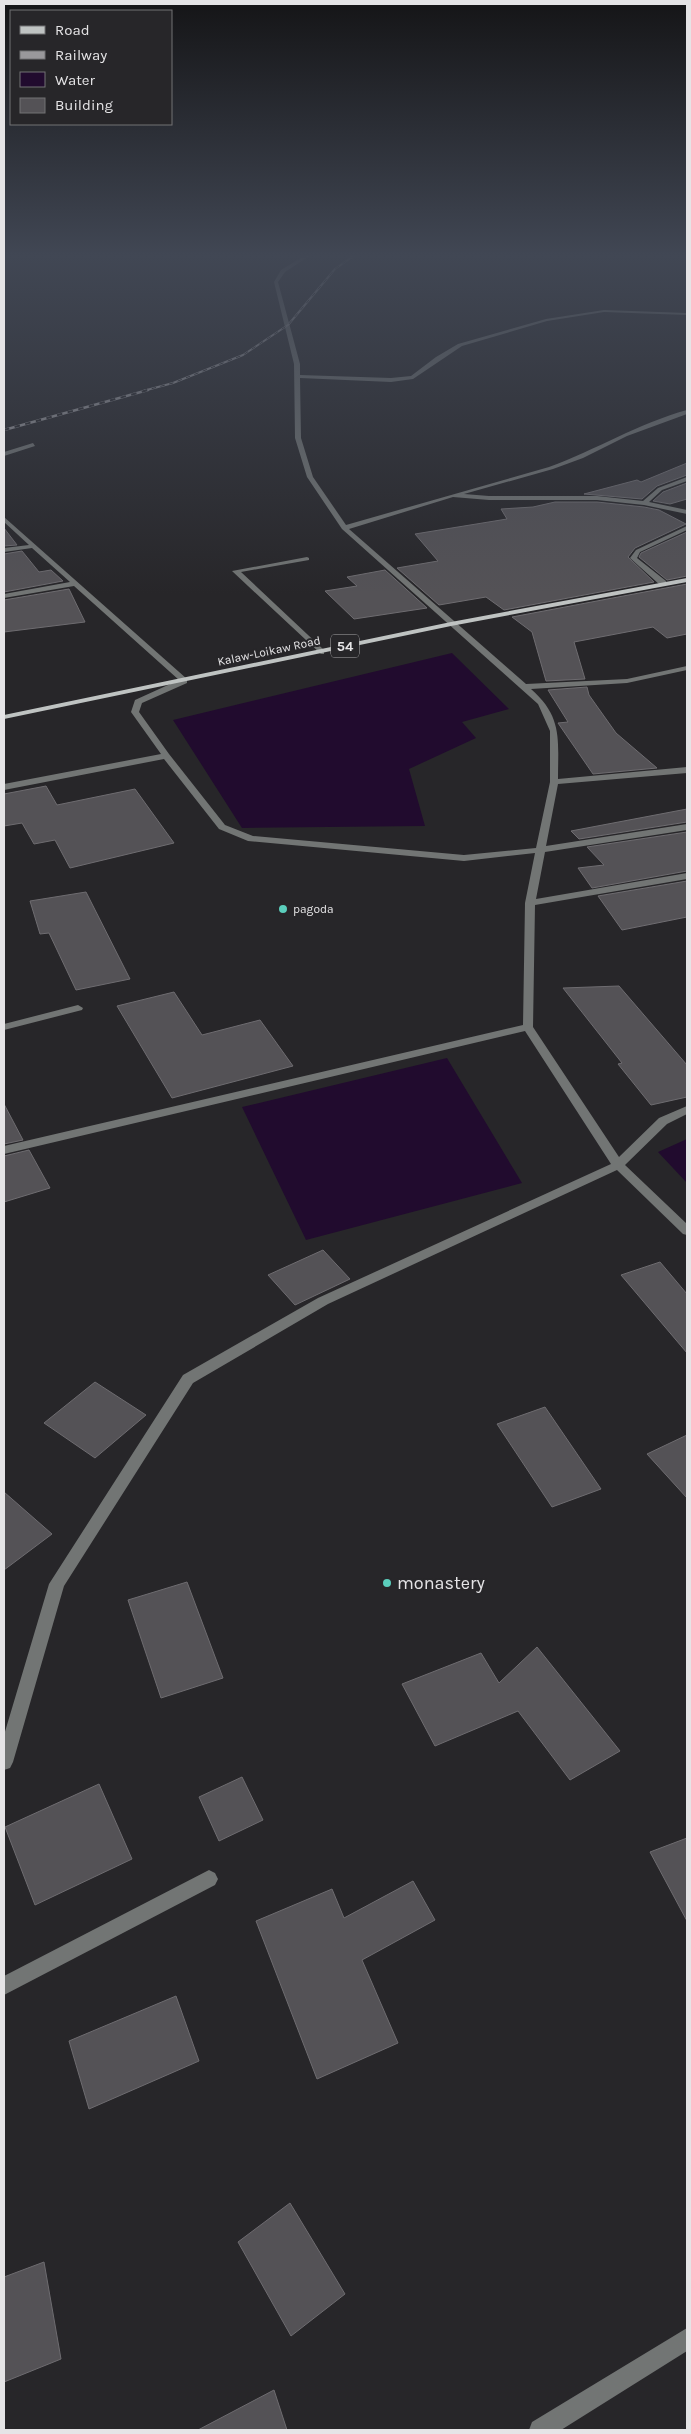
<svg xmlns="http://www.w3.org/2000/svg" width="691" height="2434" font-family="Karla,sans-serif">
<style>
.water{fill:#210b2e}
.building{fill:#545256;stroke:#6e6c70}
.lines{fill:none;stroke-linecap:round;stroke-linejoin:round}
.minor{fill:#727574;fill-rule:evenodd}
.major{fill:#bfc3c2;fill-rule:evenodd}
.rail-far1-casing{stroke:#99989b;stroke-width:2}
.rail-casing{stroke:#99989b;stroke-width:2.5}
.rail-far1{stroke:#272629;stroke-width:1;stroke-dasharray:4.5;stroke-linecap:butt}
.rail{stroke:#272629;stroke-width:2;stroke-dasharray:5.5;stroke-linecap:butt}
.poi-dot{fill:#5bcebc;stroke:#272629;stroke-width:2}
.labels{text-anchor:middle;stroke-width:4;stroke-linejoin:round;paint-order:stroke}
.far-street-label{font-size:12px;fill:#e5e4e6;stroke:#272629}
.far-poi-label{font-size:12px;fill:#e5e4e6;stroke:#272629;text-anchor:start}
.shield{fill:#272629;stroke:#acabad;stroke-width:1}
.shield-label{font-size:14px;font-weight:bold;fill:#e5e4e6}
.near-poi-label{font-size:18px;fill:#e5e4e6;stroke:#272629;text-anchor:start}
</style>
<rect width="100%" height="100%" fill="#272629"/>
<!-- water -->
<path class="water" d="M452,653L509,709L462,722L476,738L409,769L425,826L242,828L173,720Z
M447,1058L522,1183L306,1240L242,1107Z
M687,1139V1183L658,1152Z"/>
<!-- building -->
<path class="building" d="M687,463V475L657,486L642,499L584,494L637,480L641,482Z
M687,483V499L670,504L653,501L663,492Z
M555,502H597L644,507L659,510L686,524L635,548L628,557L654,582L504,610L486,597L439,605L397,568L438,561L415,534L507,519L501,509L533,507Z
M4,528L17,545L4,546Z
M687,532V576L667,580L639,557L641,553Z
M22,551L39,572L51,570L63,581L4,592V554Z
M385,570L427,608L354,619L325,591L357,586L347,577Z
M687,584V634L667,638L653,627L574,642L585,679L546,681L532,632L512,617Z
M69,589L85,622L4,632V600Z
M587,687L589,695L616,733L657,768L593,774L558,723L568,722L548,690Z
M46,786L57,805L135,789L174,843L70,868L55,840L34,844L22,823L4,826V794Z
M687,809V822L579,839L571,831Z
M687,832V871L592,888L578,868L604,865L587,847Z
M687,881V917L622,930L598,896Z
M86,892L130,979L76,990L49,933L40,934L30,901Z
M619,986L687,1065V1097L651,1105L618,1064L622,1063L563,988Z
M174,992L202,1035L260,1020L293,1066L172,1098L117,1006Z
M4,1104L23,1140L4,1144Z
M29,1150L50,1188L4,1202V1156Z
M323,1250L350,1279L295,1305L268,1275Z
M660,1262L687,1294V1353L621,1275Z
M95,1382L146,1415L95,1458L44,1423Z
M545,1407L601,1489L552,1507L497,1424Z
M687,1435V1498L647,1454Z
M4,1492L52,1534L4,1570Z
M187,1582L223,1678L161,1698L128,1600Z
M537,1647L620,1751L570,1780L518,1711L435,1746L402,1684L481,1653L499,1683Z
M242,1777L263,1820L219,1841L199,1797Z
M99,1784L132,1859L35,1905L5,1827Z
M687,1838V1921L650,1852Z
M413,1881L435,1920L362,1960L398,2043L317,2079L256,1921L332,1889L344,1918Z
M176,1996L199,2061L89,2109L69,2041Z
M290,2203L345,2294L291,2336L238,2242Z
M44,2262L61,2359L4,2382V2277Z
M274,2390L287,2430H198Z"/>
<g class="lines">
<!-- minor -->
<path class="minor" d="M309,253H314L285,272L278,282L300,364V375L391,378L411,376L436,357L458,344L546,319L604,310L687,313V315L604,312L547,321L462,346L413,379L391,382L300,378L301,438L313,477L346,525L549,467C596,450 639,423 687,410V414L627,436L583,458L553,469L464,494L489,496H597L643,501L658,488L687,477V481L662,490L649,502L687,510V514L644,505L597,500H489L453,497L349,529L526,684L627,679L687,666V670L627,683L531,689C563,717 558,740 558,779L687,767V773L558,784L546,846L687,824V830L545,852L536,899L687,873V879L535,905L533,1027L619,1157L659,1118L687,1106V1114L667,1124L625,1165L687,1224V1235L683,1234L617,1170L328,1304L193,1383L64,1586L13,1762L10,1768L4,1770V1735L49,1584L183,1375L318,1298L611,1164L525,1031L4,1154V1146L523,1025L525,903L535,853L464,861L248,841L219,829L164,759L4,790V784L161,754L131,712L135,700L179,680L74,586L4,598V594L70,582L32,548L4,552V548L29,545L4,522V517L187,679V683L142,703L139,712L169,754L225,825L253,836L464,855L536,848L550,782V731L538,704L342,529L307,477L295,438L294,364L274,282L281,270Z
M33,443L35,446L4,456V452Z
M687,526V530L640,552L637,558L666,581V585H660L630,558L636,550Z
M307,557L309,558V560L241,572L324,650V654H321L232,571Z
M78,1005L83,1008L82,1010L4,1030V1024Z
M209,1870L215,1873L218,1879L215,1885L4,1995V1976Z
M687,2328V2351L561,2430H529L532,2422Z"/>
<!-- major -->
<path class="major" d="M687,578V582L451,626L4,719V715L451,622Z"/>
<defs>
<path id="rail-far1" d="M143,391L173,383L243,355L288,325L335,269L358,253"/>
<path id="rail" d="M4,430L148,390"/>
</defs>
<!-- rail-far1 casing -->
<use href="#rail-far1" class="rail-far1-casing"/>
<!-- rail casing -->
<use href="#rail" class="rail-casing"/>
<!-- rail-far1 -->
<use href="#rail-far1" class="rail-far1"/>
<!-- rail -->
<use href="#rail" class="rail"/>
</g>
<!-- sky -->
<linearGradient id="sky" x2="0" y2="1"><stop stop-color="#151517"/><stop offset="0.43" stop-color="#414754"/><stop offset="1" stop-color="#414754" stop-opacity="0"/></linearGradient>
<rect width="691" height="594" fill="url(#sky)"/>
<!-- markers -->
<g class="poi-dot">
<circle cx="283" cy="909" r="5"/>
<circle cx="387" cy="1583" r="5"/>
</g>
<g class="labels">
<!-- far-street labels -->
<g class="far-street-label">
<text transform="translate(269 651) rotate(-12)" y="4">Kalaw-Loikaw Road</text>
</g>
<!-- far-poi labels -->
<g class="far-poi-label">
<text x="293" y="913">pagoda</text>
</g>
<!-- shield labels -->
<rect class="shield" x="331" y="634.5" width="28" height="23" rx="4"/>
<g class="shield-label">
<text x="345" y="651">54</text>
</g>
<!-- near-poi labels -->
<g class="near-poi-label">
<text x="397" y="1589">monastery</text>
</g>
</g>
<!-- border -->
<rect width="691" height="2434" fill="none" stroke="#e5e4e6" stroke-width="10"/>
<!-- legend -->
<rect x="10" y="10" width="162" height="115" fill="#272629" stroke="#737275"/>
<rect x="20" y="26" width="25" height="8" fill="#bfc3c2" stroke="#737275"/>
<text x="55" y="35" font-size="15" fill="#e5e4e6">Road</text>
<rect x="20" y="51" width="25" height="8" fill="#99989b" stroke="#737275"/>
<text x="55" y="60" font-size="15" fill="#e5e4e6">Railway</text>
<rect x="20" y="72" width="25" height="15" fill="#210b2e" stroke="#737275"/>
<text x="55" y="85" font-size="15" fill="#e5e4e6">Water</text>
<rect x="20" y="98" width="25" height="15" fill="#545256" stroke="#737275"/>
<text x="55" y="110" font-size="15" fill="#e5e4e6">Building</text>
</svg>
